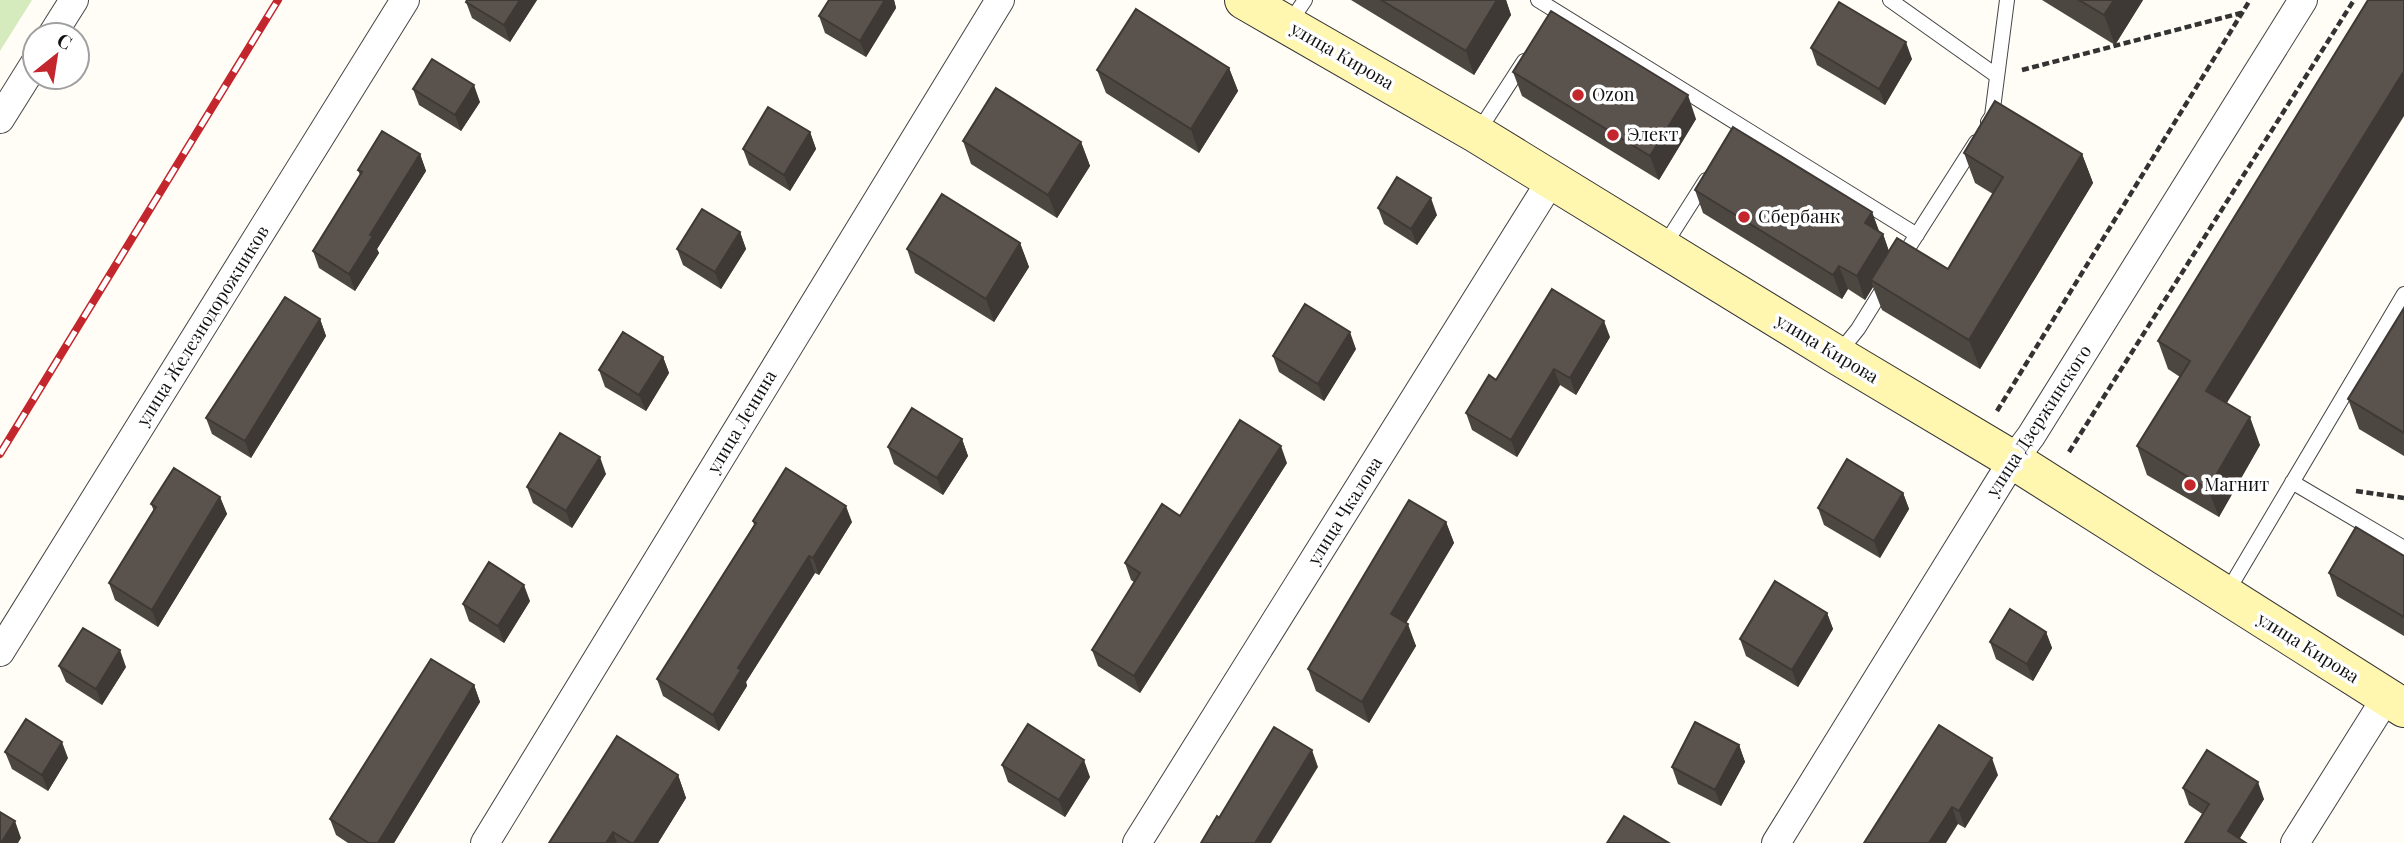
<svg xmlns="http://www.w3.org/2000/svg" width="2404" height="843" font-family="'Playfair Display',serif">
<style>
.green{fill:#d5ebbd}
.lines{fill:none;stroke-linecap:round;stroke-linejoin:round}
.lane-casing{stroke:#444;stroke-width:16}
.street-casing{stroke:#444;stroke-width:30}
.secondary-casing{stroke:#333;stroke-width:40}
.path{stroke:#333;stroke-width:4.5;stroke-dasharray:7 3.5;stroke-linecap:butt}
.lane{stroke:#fff;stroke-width:14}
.street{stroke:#fff;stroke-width:28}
.secondary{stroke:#fff6b0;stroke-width:38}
.rail-casing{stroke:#c4262e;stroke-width:8}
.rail{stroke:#fff;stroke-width:5;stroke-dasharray:16;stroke-linecap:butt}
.wall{fill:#4d4742}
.shaded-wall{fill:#3f3936}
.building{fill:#5a524d;stroke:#3f3936;stroke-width:2}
.poi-dot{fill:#c4262e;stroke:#fff;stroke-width:2.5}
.labels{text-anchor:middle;stroke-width:7;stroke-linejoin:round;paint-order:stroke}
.street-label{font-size:18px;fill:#111;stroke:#fff}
.poi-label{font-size:18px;fill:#111;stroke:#fff;text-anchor:start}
</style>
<rect width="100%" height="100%" fill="#fffdf5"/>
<!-- green -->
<path class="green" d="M0,0H32L0,51Z"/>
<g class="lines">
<defs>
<path id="lane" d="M1538,0L1917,235
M1890,0L1997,76
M1288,25L1305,0
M1988,122L1992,116L2007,0
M1478,132L1524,61
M1664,246L1706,180
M1900,261L1976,142
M1838,354L1858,329L1886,284
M2292,482L2404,548
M2226,594L2404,294"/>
<path id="street" d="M52,35L74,0
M0,119L35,63
M0,652L405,0
M485,843L1000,0
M1137,843L1552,179
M1776,843L2013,460L2031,436L2303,0
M2295,843L2386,698"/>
<path id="secondary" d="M1244,0L1477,134L1837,355L2013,460L2404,708"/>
</defs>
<!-- lane casing -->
<use href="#lane" class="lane-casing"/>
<!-- street casing -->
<use href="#street" class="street-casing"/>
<!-- secondary casing -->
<use href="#secondary" class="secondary-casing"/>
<!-- path -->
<path class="path" d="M2022,70L2241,13
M1997,411L2250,0
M2069,452L2354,0
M2356,491L2404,498"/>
<!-- lane -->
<use href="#lane" class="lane"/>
<!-- street -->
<use href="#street" class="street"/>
<!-- secondary -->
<use href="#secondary" class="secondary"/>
<defs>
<path id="rail" d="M0,454L278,0"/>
</defs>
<!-- rail casing -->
<use href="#rail" class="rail-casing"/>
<!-- rail -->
<use href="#rail" class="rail"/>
</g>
<!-- wall -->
<path class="wall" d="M537,0L510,42L472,18L466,2Z
M829,0H894L896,8L866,57L825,33L819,16Z
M1351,0H1506L1511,15L1474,75Z
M2042,0H2143L2115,45Z
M2368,0L2227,403L2260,445L2219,517L2147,475L2137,446L2180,377L2168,369L2158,341Z
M1811,48L1912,59L1885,105L1817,65Z
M1229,68L1238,91L1199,153L1106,93L1097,70Z
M1513,72L1696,119L1659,180L1522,96Z
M413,89L480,102L461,131L419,105Z
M810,132L816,149L790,191L749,165L743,149Z
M963,141L1081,142L1090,166L1057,218L971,164Z
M1964,153L2082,154L2093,183L1980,369L1882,310L1873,287L1865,300L1848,289L1842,299L1703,213L1695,190L1872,212L1879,232L1883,234L1889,251L1948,269L1993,194L1975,183Z
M420,154L426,171L377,249L379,253L355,291L319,268L313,251L360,175L358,170Z
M1378,208L1437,215L1417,245L1384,224Z
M740,232L746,249L721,289L683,265L677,249Z
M1020,243L1029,267L994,322L915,273L907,249Z
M2404,308V456L2359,429L2348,399Z
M320,319L326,336L251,458L212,434L206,418Z
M1610,337L1576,395L1560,385L1517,457L1472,430L1466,413L1496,380Z
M1356,349L1324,401L1279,372L1273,356Z
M663,357L669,373L646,411L605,387L599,370Z
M962,439L968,456L943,495L894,464L888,447Z
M1287,463L1140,693L1098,666L1092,650L1134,582L1131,580L1125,563L1180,516Z
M606,474L572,528L533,503L527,487Z
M1903,493L1909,509L1880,558L1824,525L1818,508Z
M220,497L227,514L158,627L115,600L109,583L154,511L151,504Z
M753,521L852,522L819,575L815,573L746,682L747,686L719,731L663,696L657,679L754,525Z
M1446,522L1454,543L1406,623L1416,646L1369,723L1316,691L1308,669Z
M2404,556V636L2337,596L2329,573Z
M530,601L504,643L469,621L463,604Z
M1827,613L1833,629L1798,687L1746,656L1740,639Z
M2046,632L2052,648L2033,681L1996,659L1990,642Z
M59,666L126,667L102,705L66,682Z
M474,685L480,702L394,843H348L336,835L330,819Z
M1739,745L1745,762L1721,806L1678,784L1672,767Z
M5,752L68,758L48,791L12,769Z
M1002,765L1090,777L1065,817L1008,782Z
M678,775L686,798L658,843H549Z
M1998,775L1965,828L1958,824L1864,843Z
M2183,788L2264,799L2239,839L2189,805Z"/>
<!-- shaded-wall -->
<path class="shaded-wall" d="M520,0H537L510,42L504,25Z
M885,0H894L896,8L866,57L860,41Z
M1497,0H1506L1511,15L1474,75L1466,51Z
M2114,0H2143L2115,45L2104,15Z
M1906,42L1912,59L1885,105L1879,89Z
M1229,68L1238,91L1199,153L1191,129Z
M2404,71V116L2217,419L2206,391Z
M474,85L480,102L461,131L455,115Z
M1688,95L1696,119L1659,180L1650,156Z
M810,132L816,149L790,191L784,175Z
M1081,142L1090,166L1057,218L1048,195Z
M420,154L426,171L377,249L379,253L355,291L349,274L370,235Z
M2082,154L2093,183L1980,369L1969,340Z
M1431,198L1437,215L1417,245L1411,229Z
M1872,212L1881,236L1865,223Z
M740,232L746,249L721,289L715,272Z
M1883,234L1891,258L1871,280L1873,287L1865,300L1857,276Z
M1020,243L1029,267L994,322L986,299Z
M1839,266L1848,289L1842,299L1833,275Z
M320,319L326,336L251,458L245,441Z
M1604,321L1610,337L1576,395L1570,378Z
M1350,332L1356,349L1324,401L1318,384Z
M663,357L669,373L646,411L639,395Z
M1554,369L1560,385L1517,457L1511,440Z
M2250,417L2260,445L2219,517L2208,489Z
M962,439L968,456L943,495L937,478Z
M1281,446L1287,463L1140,693L1134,676Z
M600,457L606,474L572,528L566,511Z
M1903,493L1909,509L1880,558L1874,541Z
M220,497L227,514L158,627L152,610Z
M846,506L852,522L819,575L813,558Z
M1446,522L1454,543L1399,635L1391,614Z
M809,556L815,573L746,682L747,686L719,731L713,715L738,668Z
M524,585L530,601L504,643L498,626Z
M1827,613L1833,629L1798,687L1792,670Z
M1408,624L1416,646L1369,723L1362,702Z
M2046,632L2052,648L2033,681L2027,664Z
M120,650L126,667L102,705L96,689Z
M474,685L480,702L394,843H378Z
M62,742L68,758L48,791L42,775Z
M1739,745L1745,762L1721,806L1715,790Z
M1312,750L1318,767L1271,843H1255Z
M1992,758L1998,775L1965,828L1959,811Z
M1084,760L1090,777L1065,817L1059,800Z
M678,775L686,798L658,843H634Z
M2258,782L2264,799L2237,843L2228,831Z
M1952,807L1958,824L1946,843H1929Z
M15,821L21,838L18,843H1Z
M613,832L617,843H606Z"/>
<!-- building -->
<path class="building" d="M467,0H520L504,25L466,2Z
M829,0H885L860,41L819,16Z
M1381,0H1497L1466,51Z
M2079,0H2114L2104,15Z
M2368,0H2404V71L2206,391L2250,417L2208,489L2137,446L2190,361L2158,341Z
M1839,2L1906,42L1879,89L1811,48Z
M1136,9L1229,68L1191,129L1097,70Z
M1551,11L1688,95L1650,156L1513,72Z
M432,59L474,85L455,115L413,89Z
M996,88L1081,142L1048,195L963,141Z
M1995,101L2082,154L1969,340L1871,280L1897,238L1948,269L2003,177L1964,153Z
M768,107L810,132L784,175L743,149Z
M1733,127L1872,212L1865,223L1883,234L1857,276L1839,266L1833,275L1695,190Z
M382,131L420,154L370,235L373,236L349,274L313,251L362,172L358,170Z
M1397,177L1431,198L1411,229L1378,208Z
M942,194L1020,243L986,299L907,249Z
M702,209L740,232L715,272L677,249Z
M1552,289L1604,321L1570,378L1554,369L1511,440L1466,413L1489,375L1496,380Z
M285,297L320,319L245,441L206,418Z
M1305,304L1350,332L1318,384L1273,356Z
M2404,308V433L2348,399Z
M623,332L663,357L639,395L599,370Z
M912,408L962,439L937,478L888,447Z
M1240,420L1281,446L1134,676L1092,650L1140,573L1125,563L1162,504L1180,516Z
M560,433L600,457L566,511L527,487Z
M1847,459L1903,493L1874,541L1818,508Z
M174,468L220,497L152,610L109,583L156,507L151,504Z
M786,468L846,506L813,558L809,556L738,668L741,670L713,715L657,679L756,523L753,521Z
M1409,500L1446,522L1391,614L1408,624L1362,702L1308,669Z
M2356,527L2404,556V617L2329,573Z
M489,562L524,585L498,626L463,604Z
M1775,581L1827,613L1792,670L1740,639Z
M2010,609L2046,632L2027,664L1990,642Z
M83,628L120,650L96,689L59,666Z
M431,659L474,685L378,843H369L330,819Z
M26,719L62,742L42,775L5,752Z
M1695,722L1739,745L1715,790L1672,767Z
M1028,724L1084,760L1059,800L1002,765Z
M1939,725L1992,758L1959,811L1952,807L1929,843H1864Z
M1274,727L1312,750L1255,843H1201L1217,816L1219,818Z
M617,736L678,775L634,843H631L613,832L606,843H549Z
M2207,750L2258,782L2228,831L2246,843H2185L2209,804L2183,788Z
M0,812L15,821L1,843H0Z
M1624,816L1669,843H1607Z"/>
<!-- markers -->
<g class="poi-dot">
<circle cx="1578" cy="95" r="7"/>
<circle cx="1613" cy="135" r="7"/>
<circle cx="1744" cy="217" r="7"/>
<circle cx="2190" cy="485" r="7"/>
</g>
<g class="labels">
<!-- street labels -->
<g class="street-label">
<text transform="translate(1342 56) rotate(30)" y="6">улица Кирова</text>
<text transform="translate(203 326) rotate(-58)" y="6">улица Железнодорожников</text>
<text transform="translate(1827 349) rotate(31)" y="6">улица Кирова</text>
<text transform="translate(2039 421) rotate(-57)" y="6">улица Дзержинского</text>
<text transform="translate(742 422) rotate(-59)" y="6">улица Ленина</text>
<text transform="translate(1345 511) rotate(-58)" y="6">улица Чкалова</text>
<text transform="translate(2308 648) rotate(32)" y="6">улица Кирова</text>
</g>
<!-- poi labels -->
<g class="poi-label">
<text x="1592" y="101">Ozon</text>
<text x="1627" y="141">Элект</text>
<text x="1758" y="223">Сбербанк</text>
<text x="2204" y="491">Магнит</text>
</g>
</g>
<!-- north arrow -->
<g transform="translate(56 56) rotate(30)"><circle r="33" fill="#ffffff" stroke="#a0a0a0" stroke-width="2"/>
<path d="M0-5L12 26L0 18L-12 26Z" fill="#c4262e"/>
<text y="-10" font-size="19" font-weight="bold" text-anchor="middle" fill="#111111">С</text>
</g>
</svg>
